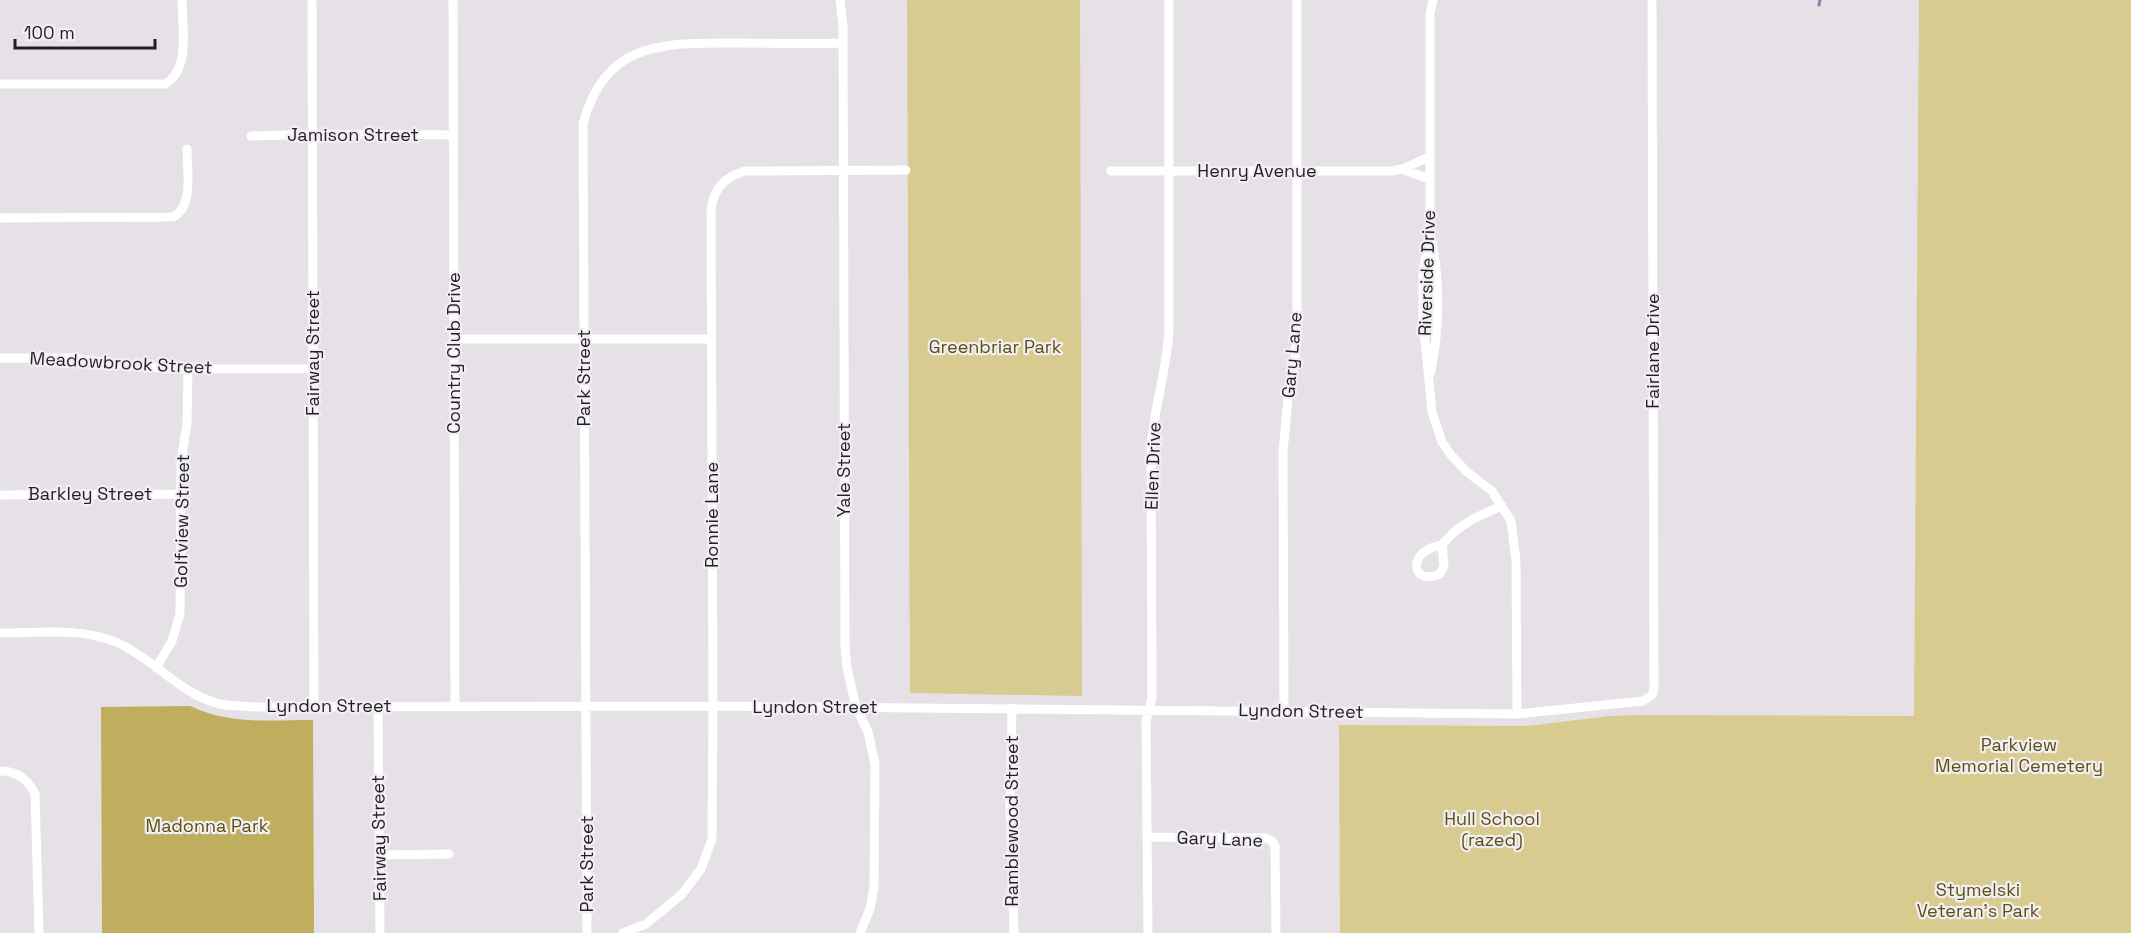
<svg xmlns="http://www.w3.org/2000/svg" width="2131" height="933" font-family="'Space Grotesk',sans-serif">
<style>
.green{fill:#d8cb90}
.forest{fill:#bfae5d}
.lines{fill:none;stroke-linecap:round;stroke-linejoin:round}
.stream{stroke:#a877b3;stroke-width:3}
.street{stroke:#fff;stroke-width:9}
.labels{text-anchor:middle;stroke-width:4.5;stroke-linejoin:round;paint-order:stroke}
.street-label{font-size:18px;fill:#201f21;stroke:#f2eef3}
.park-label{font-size:18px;fill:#5c5011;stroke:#f2eef3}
</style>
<rect width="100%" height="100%" fill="#e5e1e6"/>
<!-- green -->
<path class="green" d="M907,0H1080L1082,696L910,693Z
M1919,0H2131V933H1340L1339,725L1527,726L1610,716L1643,715L1914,716Z"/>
<!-- forest -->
<path class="forest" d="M190,706C230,725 270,720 313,720L314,933H102L101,707Z"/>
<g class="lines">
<!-- stream -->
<path class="stream" d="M1819,5L1820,0"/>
<!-- street -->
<path class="street" d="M312,0L314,707
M453,0L455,707
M840,0L843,26L845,647L847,668L856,707L868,732L875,764L874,887L870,909L860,933
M1433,0L1430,13V236L1423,271V320L1432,412L1442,442L1451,455L1467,472L1492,491L1511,521L1516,561L1517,714
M0,84H165C191,70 182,25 182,0
M251,136L313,134L454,135
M1111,171H1392L1402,169
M1429,179L1402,169L1429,157
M0,218L173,217C194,207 187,169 187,149
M454,339H711
M0,358H70L167,369H313
M1431,372C1439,330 1440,284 1432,242
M0,495L181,494
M1442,545L1444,566L1440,574C1412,587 1405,551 1442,545C1458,524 1478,516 1502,506
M0,633C38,633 82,627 118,643C154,659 180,694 220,704C231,706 244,706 256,707L713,706L1517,714L1643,701L1652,695L1654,688L1652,0
M156,668L172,641L180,614L181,460L187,424L188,369
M378,706L380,933
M1012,708L1010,803L1014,933
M1284,711L1283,452L1288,398L1295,361L1297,323V0
M0,771C17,771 28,779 35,794L39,933
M1147,837L1266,838L1272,841L1275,846L1276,933
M380,855L449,854
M587,933L583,124C605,40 665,43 737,43C772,43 808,44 843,43
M623,933L646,924L682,894L701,869L712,839L713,706L711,209C714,188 725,177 745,171L906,170
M1148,933L1146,721L1152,699L1151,448C1154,409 1166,372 1169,332V0"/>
</g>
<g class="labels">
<!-- street labels -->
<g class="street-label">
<text x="353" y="141">Jamison Street</text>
<text x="1257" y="177">Henry Avenue</text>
<text transform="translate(1427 273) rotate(-88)" y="6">Riverside Drive</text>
<text transform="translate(1653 351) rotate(-90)" y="6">Fairlane Drive</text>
<text transform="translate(313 353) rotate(-90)" y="6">Fairway Street</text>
<text transform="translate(454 353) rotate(-90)" y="6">Country Club Drive</text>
<text transform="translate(1292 355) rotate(-85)" y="6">Gary Lane</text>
<text transform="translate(121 363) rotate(3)" y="6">Meadowbrook Street</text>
<text transform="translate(584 378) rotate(-90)" y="6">Park Street</text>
<text transform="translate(1153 466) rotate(-88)" y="6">Ellen Drive</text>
<text transform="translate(844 470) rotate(-90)" y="6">Yale Street</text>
<text x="90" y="500">Barkley Street</text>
<text transform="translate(712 515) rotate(-90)" y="6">Ronnie Lane</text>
<text transform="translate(182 521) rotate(-89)" y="6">Golfview Street</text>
<text x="329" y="712">Lyndon Street</text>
<text x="815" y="713">Lyndon Street</text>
<text transform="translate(1301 711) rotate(1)" y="6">Lyndon Street</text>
<text transform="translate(1012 821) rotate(-90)" y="6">Ramblewood Street</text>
<text transform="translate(379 838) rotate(-91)" y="6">Fairway Street</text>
<text transform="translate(1220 839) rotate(2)" y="6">Gary Lane</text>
<text transform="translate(587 864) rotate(-90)" y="6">Park Street</text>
</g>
<!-- park labels -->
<g class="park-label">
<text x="995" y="353">Greenbriar Park</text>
<text x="2019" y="751">Parkview<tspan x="2019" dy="21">Memorial Cemetery</tspan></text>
<text x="1492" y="825">Hull School<tspan x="1492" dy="21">(razed)</tspan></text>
<text x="207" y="832">Madonna Park</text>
<text x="1978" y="896">Stymelski<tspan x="1978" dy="21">Veteran's Park</tspan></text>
</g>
</g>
<!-- scale -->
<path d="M15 39v9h140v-9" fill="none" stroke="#201f21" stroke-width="3"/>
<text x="24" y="39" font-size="18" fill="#201f21" stroke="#f2eef3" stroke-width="4.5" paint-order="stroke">100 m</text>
</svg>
